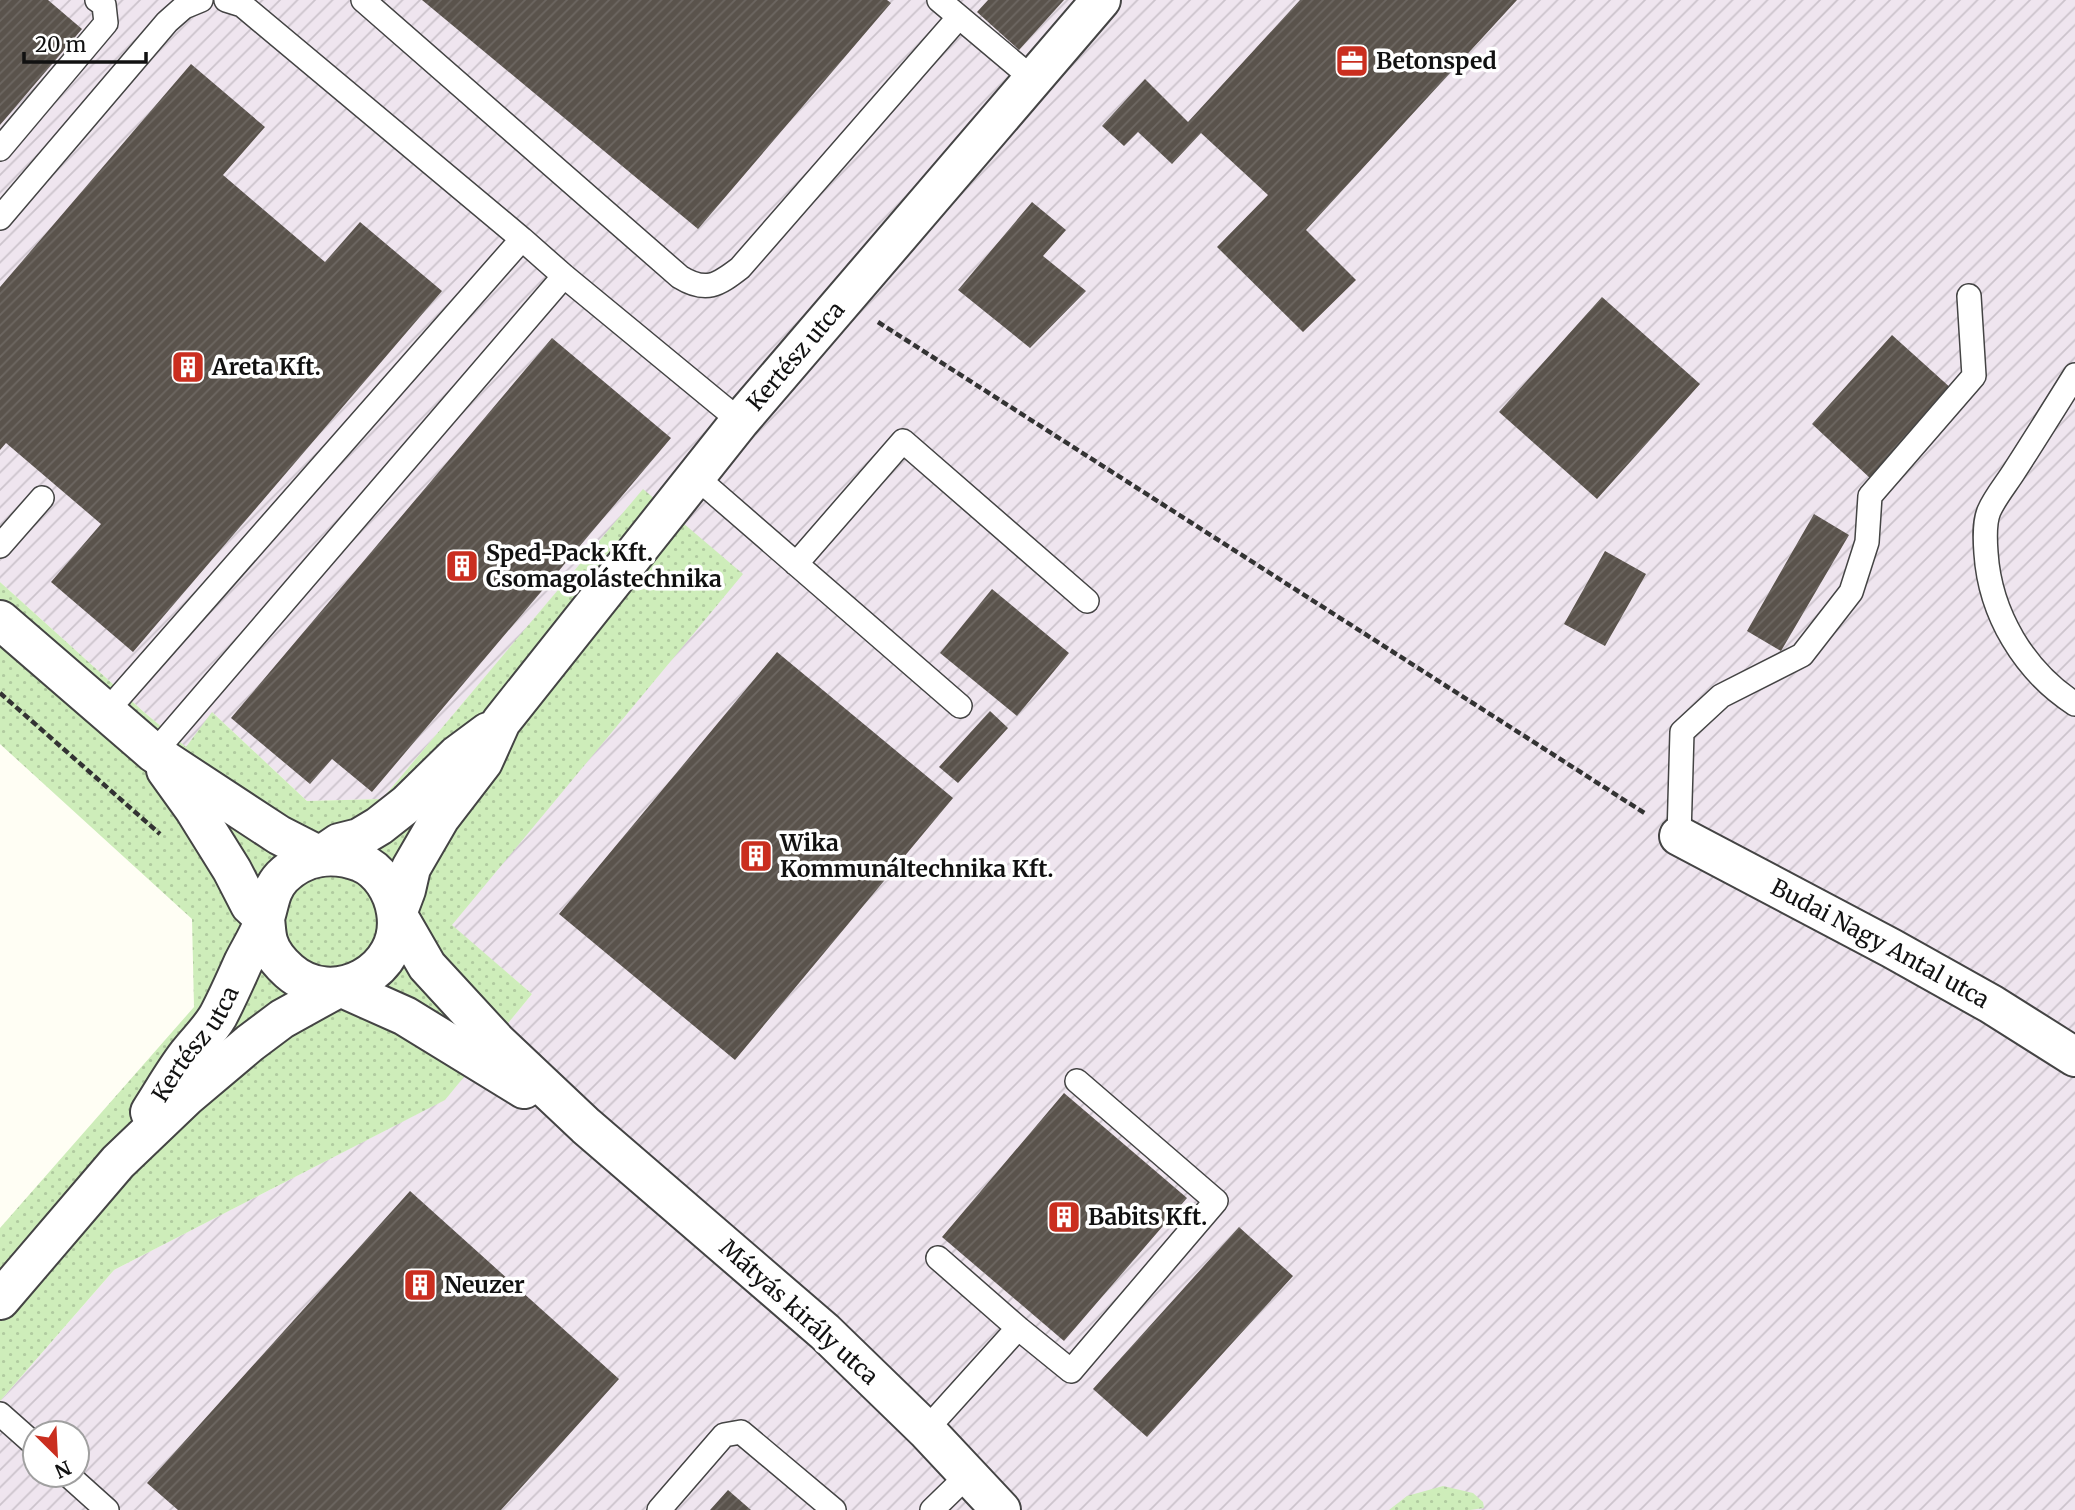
<svg xmlns="http://www.w3.org/2000/svg" width="2075" height="1510" font-family="Merriweather,serif">
<style>
.industrial{fill:url(#industrial-furrows);fill-rule:evenodd}
.grass{fill:url(#grass-dots)}
.building{fill:url(#building-hatch)}
.lines{fill:none;stroke-linecap:round;stroke-linejoin:round}
.service-casing{stroke:#444;stroke-width:26}
.minor-casing{stroke:#444;stroke-width:42}
.path{stroke:#333;stroke-width:4.5;stroke-dasharray:7 3.5;stroke-linecap:butt}
.service{stroke:#fff;stroke-width:23}
.minor{stroke:#fff;stroke-width:38}
.labels{text-anchor:middle;stroke-width:7;stroke-linejoin:round;paint-order:stroke}
.poi-label{font-size:23px;font-weight:bold;fill:#111;stroke:#fff;text-anchor:start}
.street-label{font-size:23px;fill:#111;stroke:#fff}
</style>
<defs>
<pattern id="industrial-furrows" width="10" height="10" patternUnits="userSpaceOnUse" patternTransform="scale(1.75)"><rect width="10" height="10" fill="#efe5ef"/><path d="M-1 1l2-2M0 10L10 0M9 11l2-2" fill="none" stroke="#ccc3cc"/></pattern>
<pattern id="grass-dots" width="8" height="8" patternUnits="userSpaceOnUse" patternTransform="scale(1.75)"><rect width="8" height="8" fill="#ceedba"/><path d="M2 2h.1M6 6h.1" fill="none" stroke="#b0ca9f" stroke-width="1.8" stroke-linecap="round"/></pattern>
<pattern id="building-hatch" width="6" height="6" patternUnits="userSpaceOnUse" patternTransform="scale(1.75)"><rect width="6" height="6" fill="#5a534c"/><path d="M-1 1l2-2M0 6l6-6M5 7l2-2" fill="none" stroke="#6d6762"/></pattern>
</defs>
<rect width="100%" height="100%" fill="#fffef4"/>
<!-- industrial -->
<path class="industrial" d="M0,0H2075V1510H0V1401L114,1270L444,1100L532,994L451,925L742,574L643,490L382,799L307,801L213,713L186,747L145,713L0,582ZM35,1433H77V1475H35Z"/>
<!-- grass -->
<path class="grass" d="M643,489L743,574L452,925L532,994L445,1100L114,1270L0,1401V1228L194,1007L192,919L0,744V582L145,713L186,747L212,712L307,801L382,799Z
M1443,1486L1473,1493L1483,1502L1484,1508L1470,1510H1389L1407,1496Z"/>
<!-- building -->
<path class="building" d="M0,0H48L82,29L0,125Z
M422,0H887L891,3L698,229Z
M988,0H1064L1019,50L977,12Z
M1300,0H1517L1306,230L1356,280L1303,332L1217,247L1268,195L1201,133L1172,164L1138,132L1124,146L1102,126L1145,79L1188,122Z
M191,64L265,127L223,175L325,262L360,222L442,291L133,652L51,582L101,524L6,443L0,450V287Z
M1032,202L1066,230L1043,256L1086,291L1030,348L958,290Z
M1602,297L1700,384L1597,499L1499,412Z
M1892,335L1953,390L1871,479L1812,424Z
M552,338L671,438L372,792L332,759L310,784L231,718Z
M1814,514L1849,535L1781,651L1747,631Z
M1605,551L1646,574L1605,646L1564,624Z
M992,589L1069,653L1017,716L940,653Z
M777,652L953,798L735,1060L559,914Z
M990,711L1008,728L958,783L939,767Z
M1064,1093L1187,1198L1064,1341L942,1237Z
M410,1191L619,1379L501,1510H178L147,1483Z
M1239,1227L1293,1276L1147,1437L1093,1389Z
M728,1490L751,1510H710Z"/>
<g class="lines">
<defs>
<path id="service" d="M226,0L242,5L522,239L564,276L740,421
M363,0L680,277C706,293 718,285 740,268L959,17
M939,0L1033,79
M0,149L106,23L104,5L97,0
M0,218L167,22L184,7L201,0
M2075,375C2055,407 2035,439 2015,470C2007,483 1995,497 1989,511C1984,523 1985,540 1986,553C1990,614 2024,671 2075,704
M695,476L960,706
M0,546L42,498
M796,564L903,441L1087,601
M106,712L522,239
M154,753L564,276
M1679,836L1682,732L1721,696L1802,655L1851,592L1867,542L1870,496L1974,376L1969,296
M938,1258L1018,1328L1071,1371L1216,1201L1077,1081
M0,1414L35,1445
M926,1430L1018,1328
M68,1475L107,1510
M659,1510L724,1435L741,1432L834,1510
M932,1510L968,1475"/>
<g id="minor">
<path d="M0,620L154,753L279,835L320,856L339,843L359,838L379,826L407,804L457,755L488,732"/>
<path d="M166,770L194,809L232,870L250,905L265,919"/>
<path id="s1" d="M1679,836L1891,948L1991,1004L2075,1057"/>
<path id="s2" d="M150,1112C163,1092 174,1072 188,1054C198,1041 210,1030 218,1016C227,999 235,981 243,963C250,949 259,935 264,921C270,905 269,891 282,877C304,855 333,852 360,862C380,870 393,892 396,912C406,971 333,1010 289,971C280,963 271,952 268,941C266,934 266,926 265,919"/>
<path d="M0,1300L118,1162L186,1097L250,1043L282,1019L340,987L405,1016L524,1089"/>
<path id="s3" d="M1001,1510L926,1430L825,1332L586,1126L497,1042L427,966L397,914L406,890L411,868L440,818L483,762L501,722L740,421L1101,0"/>
</g>
</defs>
<!-- service casing -->
<use href="#service" class="service-casing"/>
<!-- minor casing -->
<use href="#minor" class="minor-casing"/>
<!-- path -->
<path class="path" d="M878,322L1646,814
M0,693L160,834"/>
<!-- service -->
<use href="#service" class="service"/>
<!-- minor -->
<use href="#minor" class="minor"/>
</g>
<!-- icons -->
<defs>
<symbol id="office-square" viewBox="-11 -11 22 22"><rect x="-9" y="-9" width="18" height="18" rx="4" fill="#ca2e1f" stroke="#fff"/><path d="M-6-3h4V-5.5h4V-3h4V5H-6ZM-1-4.5V-3h2v-1.5ZM-6 0V1H6V0Z" fill="#fff"/></symbol>
<symbol id="building-square" viewBox="-11 -11 22 22"><rect x="-9" y="-9" width="18" height="18" rx="4" fill="#ca2e1f" stroke="#fff"/><path d="M-4-6H4V6H1V3H-1V6H-4ZM-2.5-4.3h1.7v1.8h-1.7ZM.8-4.3h1.7v1.8H.8ZM-2.5-1h1.7V.8h-1.7ZM.8-1h1.7V.8H.8Z" fill="#fff"/></symbol>
</defs>
<g fill-rule="evenodd">
<use href="#office-square" x="1333" y="42" width="38" height="38"/>
<use href="#building-square" x="169" y="348" width="38" height="38"/>
<use href="#building-square" x="443" y="547" width="38" height="38"/>
<use href="#building-square" x="737" y="837" width="38" height="38"/>
<use href="#building-square" x="1045" y="1198" width="38" height="38"/>
<use href="#building-square" x="401" y="1266" width="38" height="38"/>
</g>
<g class="labels">
<!-- poi labels -->
<g class="poi-label">
<text x="1376" y="69">Betonsped</text>
<text x="212" y="375">Areta Kft.</text>
<text x="486" y="561">Sped-Pack Kft.<tspan x="486" dy="26">Csomagolástechnika</tspan></text>
<text x="780" y="851">Wika<tspan x="780" dy="26">Kommunáltechnika Kft.</tspan></text>
<text x="1088" y="1225">Babits Kft.</text>
<text x="444" y="1293">Neuzer</text>
</g>
<!-- street labels -->
<g class="street-label">
<text dy="8" stroke="none"><textPath href="#s3" startOffset="1542">Kertész utca</textPath></text>
<text dy="8" stroke="none"><textPath href="#s1" startOffset="228">Budai Nagy Antal utca</textPath></text>
<text dy="8" stroke="none"><textPath href="#s2" startOffset="82">Kertész utca</textPath></text>
<text transform="translate(799 1312) rotate(42)" y="8">Mátyás király utca</text>
</g>
</g>
<!-- north arrow -->
<g transform="translate(56 1454) rotate(156)"><circle r="33" fill="#ffffff" stroke="#a0a0a0" stroke-width="2"/>
<path d="M0-5L12 26L0 18L-12 26Z" fill="#ca2e1f"/>
<text y="-10" font-size="19" font-weight="bold" text-anchor="middle" fill="#111111">N</text>
</g>
<!-- scale -->
<path d="M24 52v10h122v-10" fill="none" stroke="#111111" stroke-width="3.5"/>
<text x="35" y="52" font-size="21" fill="#111111" stroke="#ffffff" stroke-width="5" paint-order="stroke">20 m</text>
</svg>
